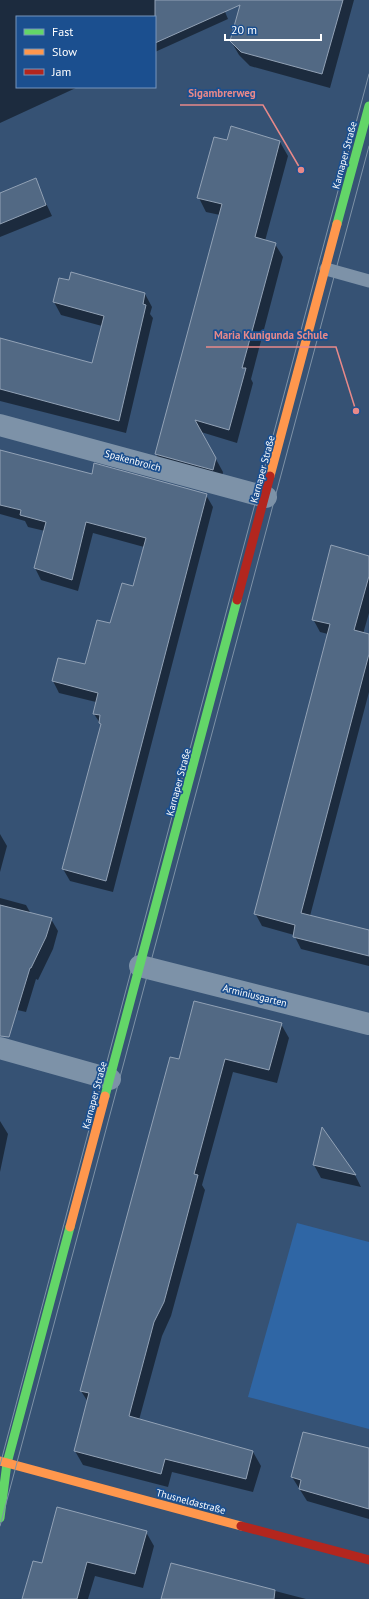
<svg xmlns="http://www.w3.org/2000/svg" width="369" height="1599" font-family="'PT Sans',sans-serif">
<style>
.green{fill:#2f66a5}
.shadow{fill:#0007}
.building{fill:#526984;stroke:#92a2b6}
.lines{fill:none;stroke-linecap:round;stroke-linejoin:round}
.lane{stroke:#7d92a8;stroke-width:13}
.street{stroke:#7d92a8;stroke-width:22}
.fast{stroke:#63d668;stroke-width:9}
.slow{stroke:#ff974d;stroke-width:9}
.jam{stroke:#b3261e;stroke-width:9}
.tram{stroke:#7e92a7;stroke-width:1}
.labels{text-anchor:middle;stroke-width:3.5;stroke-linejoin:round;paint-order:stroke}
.street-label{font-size:10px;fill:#fff;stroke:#1b4f8f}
.leader{fill:none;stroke:#e88989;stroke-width:1.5}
.callout-dot{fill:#e88989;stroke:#1b4f8f;stroke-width:1.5}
.callout-label{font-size:11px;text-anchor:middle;font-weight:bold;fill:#e88989;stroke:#1b4f8f;stroke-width:3.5;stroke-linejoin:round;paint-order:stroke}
</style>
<rect width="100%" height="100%" fill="#365274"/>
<!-- green -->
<path class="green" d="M297,1223L369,1242V1429L248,1397Z"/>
<!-- shadow -->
<path class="shadow" d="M0,0H220L228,19L155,52V17H17V87H78L0,123Z
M279,0H354L330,88L250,66L239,55L231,41Z
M228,141L280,142L288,156L265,241L275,244L283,257L251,379L253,383L237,443L201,432L223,472L221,483L164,468L156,454L220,215L206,212L199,198Z
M35,180L52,216L0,237V194Z
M145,294L152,307L150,314L153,318L126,433L0,401V340L93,364L102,326L61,315L54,302Z
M0,451L93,476L206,495L213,507L113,892L70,881L63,869L102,726L94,714L96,702L59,693L53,681L86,665L134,587L144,547L93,533L78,591L41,580L35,568L45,531L28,527L25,521L0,514Z
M369,557V613L363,634L369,636V692L310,916L369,931V966L301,949L294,935L262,926L255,913L328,634L320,632L313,619Z
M0,834L7,846L0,872Z
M0,898L26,905L31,914L51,919L58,931L53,949L38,980L36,979L26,1012L0,1006Z
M281,1024L289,1038L277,1083L233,1072L202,1185L205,1190L188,1254L171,1316L162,1336L139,1420L253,1452L261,1466L253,1492L172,1472L168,1487L83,1465L75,1451L88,1402L81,1391L180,1060Z
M0,1121L8,1134L0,1172Z
M323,1130L355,1175L361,1187L321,1178L314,1165Z
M369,1450V1519L307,1501L292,1477Z
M146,1532L154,1546L143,1588L95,1576L88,1599H23L43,1565Z
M171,1564L306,1599H164Z"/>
<!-- building -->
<path class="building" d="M155,0H343L322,74L241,52L230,41L240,5L155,43Z
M231,126L280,141L255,237L276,243L242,368H246L229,430L195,420L216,458L213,470L155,454L222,204L197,198L214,137L227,140Z
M36,178L46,205L0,224V193Z
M71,272L145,293L143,304L146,305L119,421L0,389V338L92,363L104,316L53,302L59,278L69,280Z
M0,450L92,474L94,463L207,494L106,881L62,869L101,724L99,723L100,715L93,714L98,693L52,681L58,658L85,664L97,620L110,623L122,583L133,586L146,538L86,522L72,580L34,568L46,522L20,515L21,510L0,505Z
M331,545L369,556V576L354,630L369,634V654L301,913L369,930V956L293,937L295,925L254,914L330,624L312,620Z
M0,905L52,918L46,937L31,968H30L9,1037L0,1036Z
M194,1001L282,1023L269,1070L225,1059L194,1174L198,1175L181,1239L164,1302L154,1322L129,1416L253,1451L246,1479L165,1459L161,1474L74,1451L89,1393L80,1391L108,1286L170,1057L179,1059Z
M322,1127L356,1175L313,1165Z
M303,1432L369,1448V1509L299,1489L301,1480L291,1477Z
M57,1507L147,1531L135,1574L87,1562L77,1599H22L33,1561L42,1563Z
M171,1563L275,1590L274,1599H161Z"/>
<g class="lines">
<!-- lane -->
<path class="lane" d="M326,269L369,281"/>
<!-- street -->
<path class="street" d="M0,425L266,497
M140,966L369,1024
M0,1048L110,1079"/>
<!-- fast -->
<path class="fast" d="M337,224L369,106
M105,1096L237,600
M0,1518L7,1463L70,1227"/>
<!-- slow -->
<path class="slow" d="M270,476L337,224
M70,1227L105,1096
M0,1461L241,1526"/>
<!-- jam -->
<path class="jam" d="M237,600L270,476
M241,1526L369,1560"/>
<!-- tram -->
<path class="tram" d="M0,1465L369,74
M0,1526L369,146"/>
</g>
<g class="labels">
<!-- street labels -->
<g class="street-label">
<text transform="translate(344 155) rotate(-75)" y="4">Karnaper Straße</text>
<text transform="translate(133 460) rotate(15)" y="4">Spakenbroich</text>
<text transform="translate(262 469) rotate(-75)" y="4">Karnaper Straße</text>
<text transform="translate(178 782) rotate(-75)" y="4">Karnaper Straße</text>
<text transform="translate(255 995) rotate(14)" y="4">Arminiusgarten</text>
<text transform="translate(94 1095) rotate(-75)" y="4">Karnaper Straße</text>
<text transform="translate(191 1501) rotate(15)" y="4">Thusneldastraße</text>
</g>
</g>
<!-- callouts -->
<path class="leader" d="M301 170L263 105H180M356 411L336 347H206"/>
<g class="callout-dot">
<circle cx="301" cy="170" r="4"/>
<circle cx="356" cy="411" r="4"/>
</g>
<g class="callout-label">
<text x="222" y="97">Sigambrerweg</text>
<text x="271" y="339">Maria Kunigunda Schule</text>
</g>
<!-- legend -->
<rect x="16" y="16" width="140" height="72" fill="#1b4f8f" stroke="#7695bc"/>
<rect x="24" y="29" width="20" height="6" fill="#63d668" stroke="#7695bc"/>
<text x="52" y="36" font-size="12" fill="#ffffff">Fast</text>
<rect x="24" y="49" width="20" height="6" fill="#ff974d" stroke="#7695bc"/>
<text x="52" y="56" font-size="12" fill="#ffffff">Slow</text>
<rect x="24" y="69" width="20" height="6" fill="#b3261e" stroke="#7695bc"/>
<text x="52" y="76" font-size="12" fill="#ffffff">Jam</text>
<!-- scale -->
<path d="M225 34v6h96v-6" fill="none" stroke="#ffffff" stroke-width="2"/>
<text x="231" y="34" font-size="12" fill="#ffffff" stroke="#1b4f8f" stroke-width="3" paint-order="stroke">20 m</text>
</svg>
